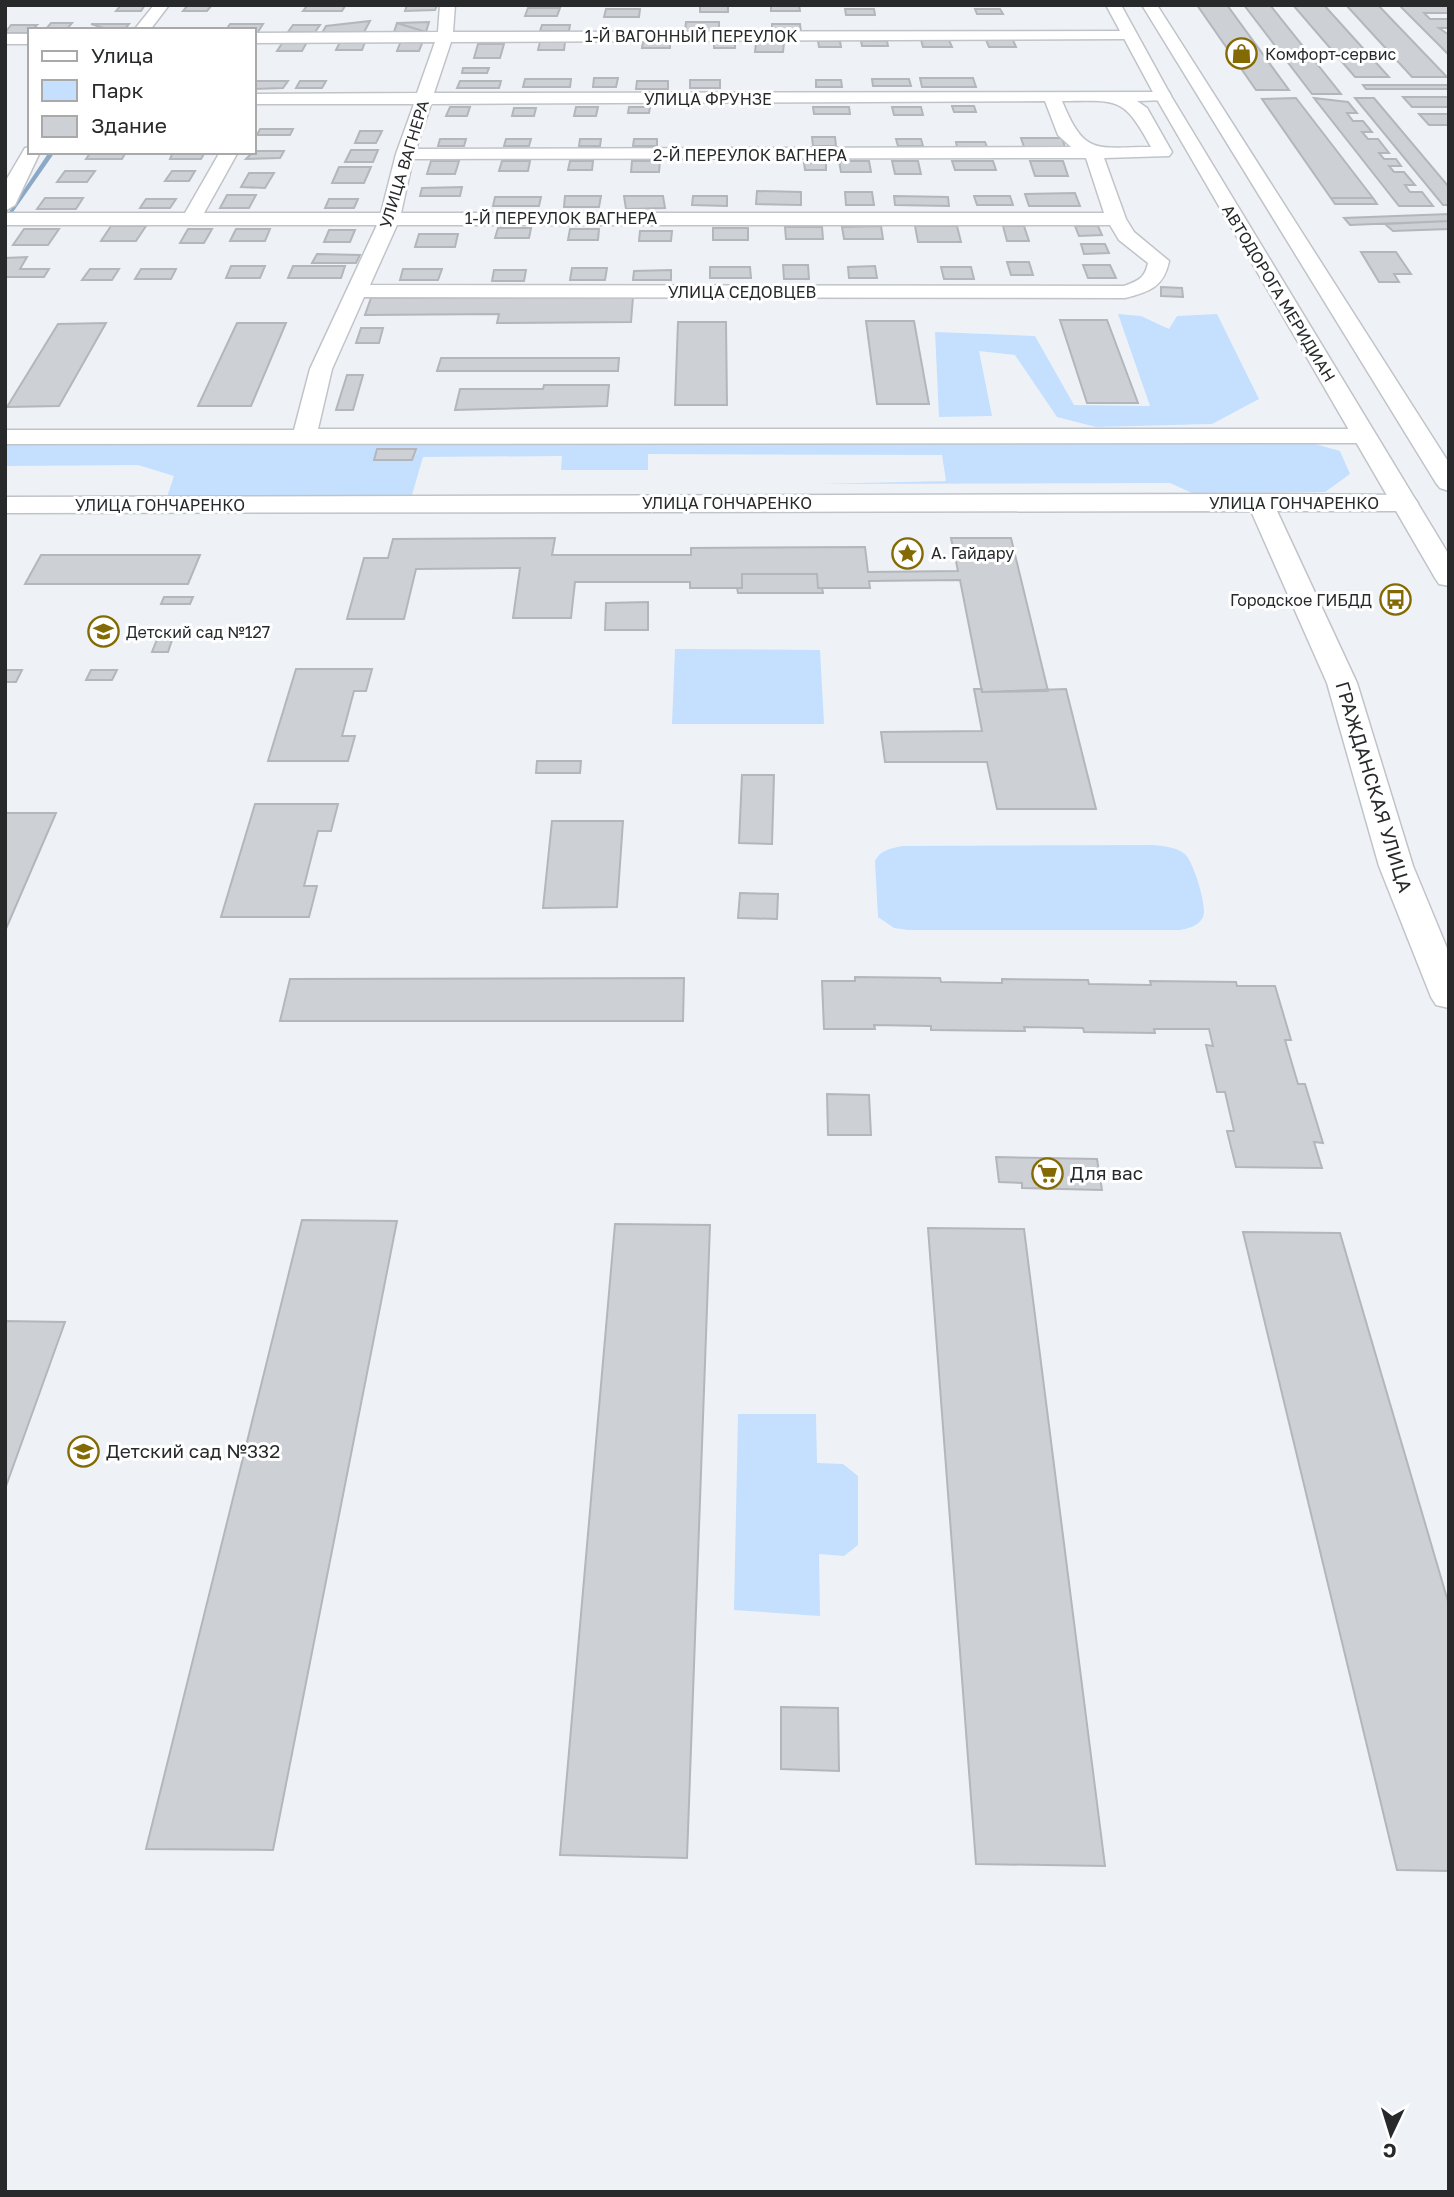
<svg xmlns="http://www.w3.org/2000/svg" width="1454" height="2197" font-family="'Golos Text',sans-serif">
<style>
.green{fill:#c4e0fe}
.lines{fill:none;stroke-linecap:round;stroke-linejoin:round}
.stream{fill:#8ca8c7;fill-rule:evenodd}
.building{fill:#cdd1d6;stroke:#b3b7bc;stroke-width:2}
.minor-casing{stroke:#c0c4c9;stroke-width:3}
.major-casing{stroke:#c0c4c9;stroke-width:3}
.minor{fill:#fff;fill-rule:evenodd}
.major{fill:#fff;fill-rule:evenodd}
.labels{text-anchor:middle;stroke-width:6;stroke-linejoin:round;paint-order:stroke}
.far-street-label{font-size:16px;fill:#27292b;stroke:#fff}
.far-poi-label{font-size:16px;fill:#27292b;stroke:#fff;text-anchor:start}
.street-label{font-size:19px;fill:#27292b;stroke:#fff}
.poi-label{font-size:19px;fill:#27292b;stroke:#fff;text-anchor:start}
</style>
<rect width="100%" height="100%" fill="#eef2f7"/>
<!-- green -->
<path class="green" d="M1118,314L1141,316L1169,329L1177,316L1217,314L1259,399L1212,424L1096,427L1057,417L1015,355L979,351L992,416L939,417L935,332L1035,336L1074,405L1150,406Z
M1308,442L1340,451L1350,474L1325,492L1192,493L1170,483L819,484L946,481L942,455L648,454V470H561L562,456L423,457L412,495L167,497L174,476L138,465L5,466V445Z
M675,649L820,650L824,724H672Z
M1153,845C1163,846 1176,847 1185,854C1193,861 1208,908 1203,917C1199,926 1189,928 1180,930H908L894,928L878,917L875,861C880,850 891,848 903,846Z
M738,1414H816L817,1463L843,1464L858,1476V1545L844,1556L819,1554L820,1616L734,1610Z"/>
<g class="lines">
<!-- stream -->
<path class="stream" d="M49,152H55L11,215H7Z"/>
</g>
<!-- building -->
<path class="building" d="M121,5H145L141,11H116Z
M188,5H212L207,11H183Z
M407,5H437L435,10L405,11Z
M700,5H728V12H700Z
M771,5H799L800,11H771Z
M1197,5H1227L1289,90H1256Z
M1244,5H1270L1341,94H1312Z
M1293,5H1324L1389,77H1355Z
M1346,5H1378L1447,77H1412Z
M1399,5H1449V13H1424L1430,19H1449V28H1439L1449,35V55Z
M307,6H345L342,11H303Z
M528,8H560L557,16H525Z
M606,9H640L639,17H604Z
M845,9H874L875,15H846Z
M975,9H1000L1003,14H977Z
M370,21L363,34L322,33L326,26Z
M429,22L426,32L397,23Z
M686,22H719V31H685Z
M51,23H72L66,30H45Z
M397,23L426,32H394Z
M91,24H129L124,30H110Z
M230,24H263L258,32L254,33V30H226Z
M772,24H800L801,33H772Z
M11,25H37L29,33H5Z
M293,25H320L315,32H288Z
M542,25H570L569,31H540Z
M921,40H949L952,47H923Z
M986,40H1013L1016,47H989Z
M401,41H423L419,51H397Z
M714,41H735V48H714Z
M818,41H840L841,47H819Z
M861,41H887L888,46H862Z
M283,42H307L302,51H277Z
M340,42H365L362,50H336Z
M540,42H565L564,50H538Z
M643,42H670V48H642Z
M756,43H784L783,52H755Z
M478,44H504L500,58H474Z
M463,68H489L487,73H462Z
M594,78H618L616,87H593Z
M920,78H973L976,87H922Z
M525,79H571L570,87H523Z
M872,79H909L911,86H873Z
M690,80H720V88H690Z
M816,80H841L842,87H816Z
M254,81H288L283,88L254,89Z
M300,81H326L322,88H296Z
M460,81H501L499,88H457Z
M637,81H668V89H636Z
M1363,85H1449V89H1366Z
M1403,97H1449V107H1412Z
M1296,98L1373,198L1377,204H1335L1262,99Z
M1314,98L1348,102L1357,113H1347L1353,121H1363L1372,132H1362L1368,139H1378L1389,153H1379L1384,159H1396L1401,166H1389L1394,172H1404L1415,185H1405L1410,192H1422L1433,206H1399Z
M1355,98H1374L1449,187V205H1443Z
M952,106H974L976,112H954Z
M450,107H470L467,116H446Z
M576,107H598L596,116H574Z
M629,107H650L649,113H628Z
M813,107H849L850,114H814Z
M892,107H921L923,115H894Z
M514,108H536L534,116H512Z
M1419,114H1449V125H1429Z
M260,129H293L290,135H257Z
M360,131H382L376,143H355Z
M812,137H835L836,146H813Z
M1021,138H1062L1065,147H1024Z
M440,139H466L464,146H438Z
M506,139H531L529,146H504Z
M580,139H601L600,146H579Z
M634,139H657V146H633Z
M896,139H921L923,146H898Z
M956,142H985L987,147H957Z
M351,150H378L373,162H345Z
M254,151H284L280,158L246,159Z
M91,152H126L122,159H86Z
M173,152H205L201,159H170Z
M431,161H459L455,174H427Z
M502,161H530L528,171H499Z
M570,161H593L592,170H568Z
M632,161H660L659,172H631Z
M839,161H869L871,172H841Z
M892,161H918L921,174H895Z
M952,161H993L996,170H955Z
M1030,161H1063L1068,176H1035Z
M804,163H826V170H805Z
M339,167H371L364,183H332Z
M65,171H95L87,182H57Z
M172,171H195L189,181H165Z
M249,173H274L265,188L241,187Z
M462,187L460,196H420L422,188Z
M757,191L801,192V205L756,204Z
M845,192H872L874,205H846Z
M1075,193L1080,206H1029L1025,194Z
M227,195H256L249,208H220Z
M565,196H601L599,207H564Z
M624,196H663L665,208L626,209Z
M693,196H727V206L692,205Z
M894,196L948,197L949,206L895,205Z
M974,196H1010L1013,205H977Z
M495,197H541L539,206H493Z
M45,198H83L76,209H37Z
M1331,198H1373L1377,204H1335Z
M146,199H176L170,208H140Z
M329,199H358L354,208H325Z
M1449,214V221L1350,225L1344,218Z
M1449,221V229L1393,231L1385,224Z
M111,226H146L136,241H101Z
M881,226L883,239H844L842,227Z
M915,226H957L961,242H918Z
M1003,226H1024L1029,241H1007Z
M1075,226H1098L1102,235L1079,236Z
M785,227H822L823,239H786Z
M498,228H531L529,238H495Z
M713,228H748V240H713Z
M24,229H59L48,245H13Z
M188,229H212L204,243H180Z
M236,229H270L265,241H230Z
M570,229H599L598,240H568Z
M329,230H355L350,242H324Z
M640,231H672L671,241H639Z
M419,234H458L455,247H415Z
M1081,244H1105L1109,253L1084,254Z
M1361,252H1396L1411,274H1394L1399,282H1379Z
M317,254L360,255L356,263H312Z
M27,257L20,269H49L44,277H5V258Z
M1007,262H1029L1033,275H1011Z
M783,265H808L809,279H784Z
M1083,265H1110L1116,278H1088Z
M231,266H265L260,278H226Z
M293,266H345L341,278H288Z
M875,266L877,278H849L848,267Z
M710,267H750L751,278H710Z
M941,267H971L974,279H944Z
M572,268H607L605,280H570Z
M90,269H119L112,280H82Z
M141,269H176L171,279H135Z
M403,269H442L438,280H400Z
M494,270H526L524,281H492Z
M671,270V280H633L634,271Z
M1161,287L1182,288L1183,297L1161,296Z
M633,297L631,322L497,323L499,314L365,315L371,298Z
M1060,320H1107L1138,403H1087Z
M866,321H914L929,404H877Z
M678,322H726L727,405H675Z
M106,323L59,406L7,407L58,324Z
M237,323H286L251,406H198Z
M361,328H383L379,343H356Z
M441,358H619L618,371H437Z
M347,375H363L353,410H336Z
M544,385H609L607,406L455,410L460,389H543Z
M377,449H416L412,460H374Z
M555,538L552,555H691V548L865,547L868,572L958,571L951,538H1011L1048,691L982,692L960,580L869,581L870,588H818L817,574H742V588H690V582H575L571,618H513L520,568L416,569L404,619H347L364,558H388L393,539Z
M41,555H200L188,584H25Z
M742,574H817L818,588H822L823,593H738L737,588H742Z
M164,597H193L190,604H161Z
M648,602V630H605L606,603Z
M158,637H173L168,652H152Z
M296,669H372L366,691H354L342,736H355L348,761H268Z
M5,670H22L16,682H5Z
M91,670H117L112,680H86Z
M974,689H982V692L1066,689L1096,809H997L987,762H885L881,732L982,731Z
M537,761H581L580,773H536Z
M742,775H774L772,844L739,843Z
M255,804H338L331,831H318L304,886H317L309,917H221Z
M5,813H56L5,931Z
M552,821H623L617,907L543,908Z
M740,893L778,894L777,919L738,918Z
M855,977L940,978L941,982L1002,983V979L1088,980L1089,984L1151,985L1150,981L1236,982L1237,986H1275L1291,1040H1285L1298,1084H1305L1323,1143L1314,1142L1322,1168L1236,1167L1227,1131H1234L1225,1092H1217L1206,1045L1213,1046L1209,1029H1154L1155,1033L1084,1032L1083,1028L1024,1027L1025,1031L931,1030V1026L874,1025L875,1029H824L822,981H855Z
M684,978L683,1021H280L290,979Z
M827,1094L869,1095L871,1135H828Z
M996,1157L1097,1159L1102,1190L1022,1188V1183L999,1182Z
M302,1220L397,1221L273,1850L146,1849Z
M615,1224L710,1225L687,1858L560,1855Z
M928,1228L1024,1229L1105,1866L976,1864Z
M1243,1232L1340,1233L1449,1605V1871L1397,1870Z
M5,1321L65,1322L5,1489Z
M781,1707L838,1708L839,1771L781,1769Z"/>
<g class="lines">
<defs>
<path id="minor" d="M154,5H169L150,30H134Z
M440,5H455L453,32L1134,31V37L1128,39L451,42L434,93L1169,92L1171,96L1169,100L1137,101L1147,108L1172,152L1169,156L1104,158L1126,219L1134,232L1169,261C1164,287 1149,292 1125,298L364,297L332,369L318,429H1364L1373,431L1376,436L1373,441L1364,443L5,444V430H294L310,369L377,225H5V213H185L220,152H238L204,213H381L396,154L414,104H254V94L417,93L435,42L254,43V33L438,32ZM1045,101L1058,135L1071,147L416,149L431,104ZM1062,101C1117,101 1123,95 1151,147C1096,147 1085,157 1062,101ZM1086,158L1104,213H401L413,159ZM397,225H1110L1119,240L1148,263C1145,278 1138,281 1124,286L370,285Z
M5,34H30V44H5Z
M30,147V152H40L15,205L5,211V182L25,148Z
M1260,494L1405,495L1414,498L1418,503L1414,508L1405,511H1277L1357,683L1413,866L1449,953V1008L1436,1005L1431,997L1379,866L1327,683L1251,511L5,513V497Z"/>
<path id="major" d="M1106,5H1121L1171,96L1449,555V586L1439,584L1435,578L1155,96Z
M1142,5H1157L1449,463V491L1440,488L1436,483Z"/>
</defs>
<!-- minor casing -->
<use href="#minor" class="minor-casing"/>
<!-- major casing -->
<use href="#major" class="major-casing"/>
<!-- minor -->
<use href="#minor" class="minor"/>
<!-- major -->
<use href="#major" class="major"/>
</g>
<!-- icons -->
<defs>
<symbol id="shop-ring" viewBox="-11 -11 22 22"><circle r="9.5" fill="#fff" stroke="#836a04" stroke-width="1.5"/><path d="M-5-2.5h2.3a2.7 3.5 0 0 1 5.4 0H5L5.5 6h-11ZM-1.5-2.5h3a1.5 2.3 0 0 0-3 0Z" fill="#836a04"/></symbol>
<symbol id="sight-ring" viewBox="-11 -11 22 22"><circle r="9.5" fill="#fff" stroke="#836a04" stroke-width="1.5"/><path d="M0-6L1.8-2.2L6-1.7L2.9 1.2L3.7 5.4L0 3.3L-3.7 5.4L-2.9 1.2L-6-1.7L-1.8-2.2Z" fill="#836a04"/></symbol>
<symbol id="bus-ring" viewBox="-11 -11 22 22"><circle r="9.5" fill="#fff" stroke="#836a04" stroke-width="1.5"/><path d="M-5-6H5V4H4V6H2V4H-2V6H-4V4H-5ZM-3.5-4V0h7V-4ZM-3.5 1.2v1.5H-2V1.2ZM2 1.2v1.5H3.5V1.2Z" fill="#836a04"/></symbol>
<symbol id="school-ring" viewBox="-11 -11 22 22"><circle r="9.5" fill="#fff" stroke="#836a04" stroke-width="1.5"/><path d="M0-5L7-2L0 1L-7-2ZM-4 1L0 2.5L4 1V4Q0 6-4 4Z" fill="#836a04"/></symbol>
<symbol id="supermarket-ring" viewBox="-11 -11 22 22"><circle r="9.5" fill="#fff" stroke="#836a04" stroke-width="1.5"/><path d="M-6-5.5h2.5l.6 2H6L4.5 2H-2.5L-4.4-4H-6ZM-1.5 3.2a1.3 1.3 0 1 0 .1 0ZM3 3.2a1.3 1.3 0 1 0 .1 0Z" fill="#836a04"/></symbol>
</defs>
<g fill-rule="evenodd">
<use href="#shop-ring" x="1224" y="36" width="35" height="35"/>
<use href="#sight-ring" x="890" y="536" width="35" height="35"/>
<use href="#bus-ring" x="1378" y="582" width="35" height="35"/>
<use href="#school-ring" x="86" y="614" width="35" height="35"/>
<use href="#supermarket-ring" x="1030" y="1156" width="35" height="35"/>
<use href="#school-ring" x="66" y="1434" width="35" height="35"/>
</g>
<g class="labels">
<!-- far-street labels -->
<g class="far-street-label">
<text x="691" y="42">1-Й ВАГОННЫЙ ПЕРЕУЛОК</text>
<text x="708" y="105">УЛИЦА ФРУНЗЕ</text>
<text x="750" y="161">2-Й ПЕРЕУЛОК ВАГНЕРА</text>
<text transform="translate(404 164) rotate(-73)" y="6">УЛИЦА ВАГНЕРА</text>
<text x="561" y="224">1-Й ПЕРЕУЛОК ВАГНЕРА</text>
<text x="742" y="298">УЛИЦА СЕДОВЦЕВ</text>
<text transform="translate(1279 293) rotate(59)" y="6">АВТОДОРОГА МЕРИДИАН</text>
<text x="727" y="509">УЛИЦА ГОНЧАРЕНКО</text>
<text x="1294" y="509">УЛИЦА ГОНЧАРЕНКО</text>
<text x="160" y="511">УЛИЦА ГОНЧАРЕНКО</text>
</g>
<!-- far-poi labels -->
<g class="far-poi-label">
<text x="1265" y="60">Комфорт-сервис</text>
<text x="931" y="559">А. Гайдару</text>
<text x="1372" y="606" text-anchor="end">Городское ГИБДД</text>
<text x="126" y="638">Детский сад №127</text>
</g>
<!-- street labels -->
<g class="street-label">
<text transform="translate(1374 787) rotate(73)" y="7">ГРАЖДАНСКАЯ УЛИЦА</text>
</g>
<!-- poi labels -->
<g class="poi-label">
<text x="1070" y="1180">Для вас</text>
<text x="106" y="1458">Детский сад №332</text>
</g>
</g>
<!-- border -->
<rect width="1454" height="2197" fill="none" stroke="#27292b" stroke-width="14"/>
<!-- legend -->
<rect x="28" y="28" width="228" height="126" fill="#ffffff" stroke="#a9a9aa" stroke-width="2"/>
<rect x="42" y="51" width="35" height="10" fill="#ffffff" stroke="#a9a9aa" stroke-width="2"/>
<text x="91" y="63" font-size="21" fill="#27292b">Улица</text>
<rect x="42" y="80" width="35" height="21" fill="#c4e0fe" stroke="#a9a9aa" stroke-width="2"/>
<text x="91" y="98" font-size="21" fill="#27292b">Парк</text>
<rect x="42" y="116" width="35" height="21" fill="#cdd1d6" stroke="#a9a9aa" stroke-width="2"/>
<text x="91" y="133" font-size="21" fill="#27292b">Здание</text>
<!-- north arrow -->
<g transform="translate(1391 2134) rotate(184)" stroke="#ffffff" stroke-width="5" paint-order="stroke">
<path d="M0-5L12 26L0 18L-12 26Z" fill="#27292b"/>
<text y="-10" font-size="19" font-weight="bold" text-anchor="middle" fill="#27292b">С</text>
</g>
</svg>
